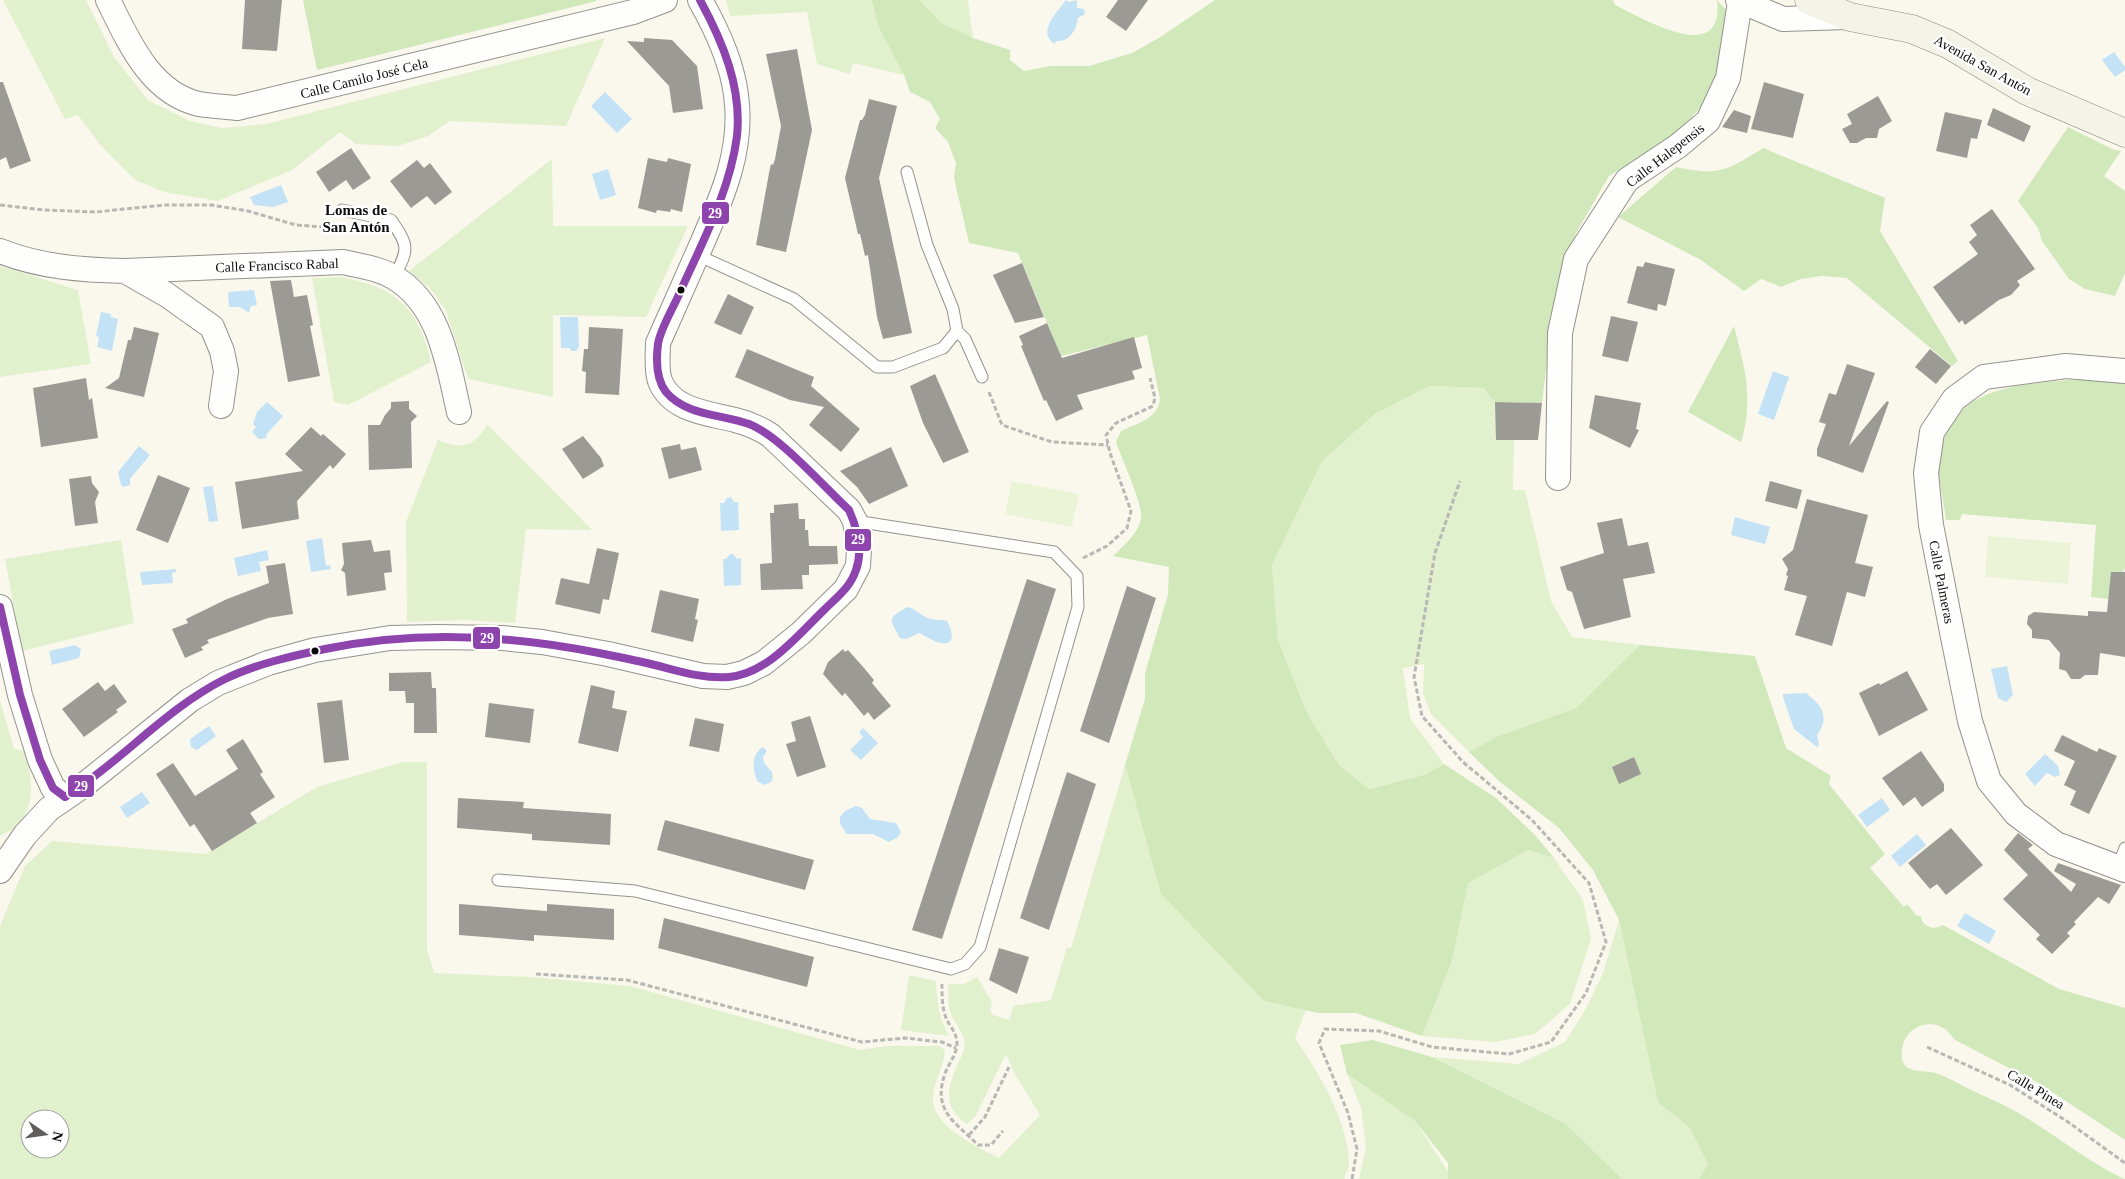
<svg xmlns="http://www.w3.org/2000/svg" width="2125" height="1179" font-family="'Times New Roman',serif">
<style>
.green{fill:#e1f0cd;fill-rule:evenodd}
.forest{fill:#d1e8ba}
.pitch{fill:#ebf4d6}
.water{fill:#c3e2f5}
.building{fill:#9c9a94}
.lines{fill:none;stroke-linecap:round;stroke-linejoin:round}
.lane-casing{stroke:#93928d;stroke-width:13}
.street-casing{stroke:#93928d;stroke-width:26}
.secondary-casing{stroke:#898883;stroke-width:29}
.path{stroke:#b7b7b5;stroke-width:3;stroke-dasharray:5 2.5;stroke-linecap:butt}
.lane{stroke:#fefefc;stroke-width:11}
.street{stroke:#fefefc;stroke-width:24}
.secondary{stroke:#f4f3e7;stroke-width:28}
.bus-1-casing{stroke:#fff;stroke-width:11}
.bus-1{stroke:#8e44ad;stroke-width:8}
.bus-dot{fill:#0b0b0b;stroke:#fff;stroke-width:2}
.labels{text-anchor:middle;stroke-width:5;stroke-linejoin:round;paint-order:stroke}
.street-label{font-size:14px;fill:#0b0b0b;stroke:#fff}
.neighbourhood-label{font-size:15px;font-weight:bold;fill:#0b0b0b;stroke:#fff}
.line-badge{stroke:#fff;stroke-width:2}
.badge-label{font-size:14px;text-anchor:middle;font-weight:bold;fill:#fff}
</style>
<rect width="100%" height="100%" fill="#faf8ed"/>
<!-- green -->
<path class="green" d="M3,0H86L114,57L148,100L190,121L222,128L266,124L605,38L566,126L450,121L428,136L398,146L356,144L340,132L292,170L218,201L164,192L135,180L101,146L78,115L65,119Z
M726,0H968L973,38L879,28L904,75L853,63L850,74L817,64L807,12L730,16Z
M552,159L553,226H688L646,317L553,315V397L468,379L446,311L430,288L409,271Z
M0,266L78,290L91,364L0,377Z
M340,277C394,286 419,307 431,362L348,405L334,402L312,278Z
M1429,386L1483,388L1495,402L1514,440L1513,490H1525L1551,601L1572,637L1640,645L1576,708L1496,737L1469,752L1431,714L1423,693L1424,664L1403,668L1410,718L1444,764L1424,775L1369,789L1339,765L1307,713L1278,640L1272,565L1322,461L1375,414Z
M487,424L592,530L526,529L515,623L464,620L407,622L406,522L438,440C461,450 475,447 487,424Z
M121,540L134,623L22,651L5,559Z
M0,700L14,749L24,751C32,775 37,805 17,826C13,830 5,833 0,836Z
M403,762H427V949L434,973L531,977L630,986L860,1050L887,1046H940L945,1051C944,1068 932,1083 933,1101C934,1126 980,1149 999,1158L1040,1115L1014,1073L1006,1054L975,1117L967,1124C942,1107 947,1088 958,1064C960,1059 964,1051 965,1046C965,1032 953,1023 950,1011C947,1003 949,992 948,984H964L977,977L992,1002L990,1010L993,1015L1009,1020L1013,1006L1051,1000L1067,947L1071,948L1125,765L1161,894L1264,1001L1306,1010L1295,1038C1319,1074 1346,1116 1349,1161C1350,1166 1346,1173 1344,1179H0V926L25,866L52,841L206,854L317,787ZM30,1119H60V1149H30Z
M1528,850L1554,858L1583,900L1591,939L1570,1004L1535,1034L1495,1042L1422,1036L1452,961L1467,883Z
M1619,920L1658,1102L1690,1128L1708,1164L1699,1179H1622L1566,1124L1432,1057L1519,1064L1565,1042L1585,1010L1603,973Z
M909,975L936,981C937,1002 939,1018 949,1036L901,1030Z
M1347,1074L1415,1121L1448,1171V1179H1359L1366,1148L1361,1107Z"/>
<!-- forest -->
<path class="forest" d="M303,0H596L597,1L317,70Z
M872,0H919L941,23L973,38L1010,50V60L1024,71L1050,66H1089L1132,53L1159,38L1215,0H1613L1615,5C1642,18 1725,68 1717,0L1728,12L1726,45L1710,97L1676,134L1609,176L1576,233L1555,295L1542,403L1495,402L1483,388L1429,386L1375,414L1322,461L1272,565L1278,640L1307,713L1339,765L1369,789L1424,775L1444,764L1496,798L1536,836L1554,858L1528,850L1468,883L1452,961L1422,1036L1356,1013H1318L1264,1001L1161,894L1125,765L1145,699V673L1168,594L1169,567L1113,556C1123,546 1138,534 1141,519C1144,506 1121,457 1116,442L1121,431C1138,423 1158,419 1160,399L1147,335L1061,356L1018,253L969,243L954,178L956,163L948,142L935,128L940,119L930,102L910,92L904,75L879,28Z
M2068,127L2112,149L2121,151L2104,176L2125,191V273L2115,296L2085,289L2069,279L2042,241L2038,228L2018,201Z
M1763,148L1885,198L1880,231L1958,361L1952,366L1847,278L1822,276L1801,279L1781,287L1761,279L1744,291L1701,260L1618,217L1676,167C1718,176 1727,171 1763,148Z
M1734,326C1745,369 1754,398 1741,442L1688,412Z
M2068,380H2107L2125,383V568L2109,599L2091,597L2096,525L1962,514L1960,520H1946C1944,502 1937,476 1939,459C1950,388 2010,386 2068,380Z
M1640,645L1755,656L1786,748L1831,776L1829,784L1885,854L1870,868L1904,907L1907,904L1917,916H1921L1922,921C1927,928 1935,930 1943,925L2059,989L2125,1008V1140L2040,1084L1955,1040C1952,1037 1949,1032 1945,1029C1930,1018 1907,1027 1903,1045C1895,1078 1924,1068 1939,1074C1949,1078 1958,1083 1967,1088C1981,1095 1997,1101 2011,1109C2050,1130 2084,1160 2124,1179H1699L1708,1164L1690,1128L1658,1102L1619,920L1593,870L1559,828L1499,781L1469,752L1496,737L1576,708Z
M1373,1040L1432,1057L1566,1124L1622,1179H1448V1163L1415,1121L1347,1074L1340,1045Z"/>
<!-- pitch -->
<path class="pitch" d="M1012,481L1079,494L1072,527L1005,514Z
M1988,536L2071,543L2068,584L1985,577Z"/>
<!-- water -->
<path class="water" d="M1066,0L1069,2L1077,0V8L1084,9L1085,14L1078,18C1076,30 1070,42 1056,41L1055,44C1036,32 1057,13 1066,0Z
M2114,52L2125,67V70L2115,77L2102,60Z
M605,92L632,119L617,133L591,106Z
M608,169L616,195L600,200L592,174Z
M281,185L288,202L273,207L254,205L250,197Z
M254,290L257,305L251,306L249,313L240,307H229L228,294L229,292Z
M101,312L111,314V317L118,319L112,351L97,347L99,337L96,336Z
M560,317H578L579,347L576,351H572L569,348H561Z
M1773,371L1789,377L1774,420L1758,414Z
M267,402L283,416L266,435L267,438L259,439L252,432L256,427L253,424L257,412Z
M139,446L150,455L130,479V485L124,487L121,485L118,472Z
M213,486L218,521L209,522L203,487Z
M731,497L734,502H738L739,530L721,531L720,503H724L727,498Z
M1735,517L1770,527L1765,544L1731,535Z
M322,538L326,566L330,565L331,569L311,572L306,541Z
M267,550L269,560L259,562L261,571L238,576L234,558Z
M730,554H733L737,559L741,558V585L724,586L723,559H726Z
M176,569V572L172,573L173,583L142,585L140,572Z
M908,607C915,608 920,615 928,618C935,621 941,619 947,621C951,628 958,646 941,643C934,642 926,636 919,633L906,639L900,638C890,620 886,618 908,607Z
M75,645L81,649L79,658L52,665L49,651Z
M2007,666L2013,695L2006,702L1998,698L1991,669Z
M1806,693C1822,705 1830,717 1817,735L1819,745L1817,747L1794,729L1783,697V694Z
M209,726L216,736L197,750L191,747L190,739Z
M863,728L878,743L861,760L850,750L863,737L859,732Z
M763,747L767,751L763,757L764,763L772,772L773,777L771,782L765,785L758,782C752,771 751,754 763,747Z
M2045,754L2058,766L2060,775L2055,777L2047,773L2035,786L2025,774Z
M142,792L150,803L127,818L120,807Z
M1882,798L1890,810L1867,827L1858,815Z
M856,806L862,808L870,819L896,823L901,832L898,837L889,842L873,834H847L840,824V817L845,811Z
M1917,834L1926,845L1900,867L1891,856Z
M1965,913L1996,931L1989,944L1957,926Z"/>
<!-- building -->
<path class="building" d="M245,0H282L277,51L242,49Z
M1118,0H1148L1126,31L1106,17Z
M644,38L672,40L697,66L703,109L673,113L669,86L627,41L644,42Z
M797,49L812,130L786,252L756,245L769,173L771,164L773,165L775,159L781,126L766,54Z
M0,82H3L31,161L10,169L6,157L0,160Z
M1764,82L1804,94L1793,138L1751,129Z
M1878,96L1892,121L1879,129L1877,138H1866L1857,143H1850L1842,129L1852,124L1847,114Z
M869,99L897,106L879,178L912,333L883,339L877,317L868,255L865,256L860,234H858L845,178L860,120H862L865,115Z
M1993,108L2031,126L2024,142L1987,125Z
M1734,110L1751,116L1747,133L1722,127Z
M1945,112L1982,120L1977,139L1971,138L1967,158L1936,151Z
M351,148L371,178L353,190L346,180L329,192L316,172Z
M648,158L667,162L668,158L691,164L682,212L671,209L670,212L657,210L656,213L638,208Z
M417,160L424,168L430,163L452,192L435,205L427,196L411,208L390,181Z
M1992,209L2035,269L2017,281L2020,285L2011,295L1999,300L1965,325L1962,320L1959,323L1933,287L1978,254L1969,242L1977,235L1970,225Z
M1645,262L1675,269L1666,306L1658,304L1657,311L1627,303L1637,266L1643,267Z
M1022,263L1044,317L1015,323L993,275Z
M291,280L294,297L307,295L313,325L310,326L320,376L288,382L270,281Z
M728,294L754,307L741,335L714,323Z
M1611,316L1638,322L1628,362L1602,356Z
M1047,323L1062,358L1134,337L1142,368L1132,371L1135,379L1077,395L1083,409L1056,421L1046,400L1044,401L1021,346L1023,345L1019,336Z
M134,327L159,333L144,397L105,388L119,378L128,340H131Z
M589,327L623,329L619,395L585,393L586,372L582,371L584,349H588Z
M747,349L814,377L811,386L860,429L841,452L809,425L824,407L790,400L735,377Z
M1930,349L1951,366L1936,384L1915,367Z
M1847,364L1875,373L1849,446L1887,401L1889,402L1863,473L1817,456V449L1826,424L1819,422L1829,393L1836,395Z
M935,374L969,452L943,463L923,423L910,386Z
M86,378L89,400L92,398L98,438L41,447L33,388Z
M1595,395L1641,403L1636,429L1639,430L1630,448L1589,428Z
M409,401V409L417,416L411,422L412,468L369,470L368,425H380L385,415L391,408V402Z
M1495,402L1542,403L1538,440H1496Z
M311,427L321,436L323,434L346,454L333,469L330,465L297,501L299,519L242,529L235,482L303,471L285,454Z
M583,436L601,458L604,466L583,479L562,449Z
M680,444L681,450L696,447L702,470L669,479L661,448Z
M891,447L908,486L869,504L857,487L840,471Z
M158,475L190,488L168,543L136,530Z
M91,476L92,483L99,492L95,502L98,523L75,526L69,479Z
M1770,481L1802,490L1797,509L1765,501Z
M1807,499L1868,515L1855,563L1873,567L1865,597L1847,592L1832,646L1795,635L1807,596L1784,590L1788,576L1786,575L1788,569L1782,559L1793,550Z
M798,503L799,519H805V530H808L809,546H837L838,564L809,565V575H802L803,589L761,590L760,564L772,563L770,513H774V505Z
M1622,518L1628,546L1648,542L1655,573L1623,579L1631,617L1584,629L1572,592L1567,590L1560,567L1604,553L1597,523Z
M371,540L374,552L390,550L392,572L384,573L386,590L347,596L345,573L341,570L344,564L342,543Z
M597,548L619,553L609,600L603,599L600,614L555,604L561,578L589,584Z
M285,563L293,614L268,618L207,640L209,643L201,647L203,650L185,658L172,629L188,623L186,619L227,599L269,583L266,566Z
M2111,572H2125V657L2100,653L2098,675H2085L2080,679H2071L2066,671L2059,669L2060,653L2049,640L2032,638V630L2027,624L2028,616L2034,612L2088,616V611L2107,612Z
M1027,579L1056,589L942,939L912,930Z
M1127,586L1156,598L1109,743L1080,731Z
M660,590L699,599L695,619L698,620L693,642L651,632Z
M843,649L845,652L848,650L864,668L874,680L872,683L891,706L874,720L868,712L864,716L845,693L842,696L823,674L828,662Z
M1907,671L1928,710L1879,736L1859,693L1879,683L1880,685Z
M431,672L432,688H436L437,733H414V703H406L405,691H389V673Z
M98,682L105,691L114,684L127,702L116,710L118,712L84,737L62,709Z
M591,685L615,691L612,708L627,711L618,752L578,743Z
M342,700L349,760L324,763L317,703Z
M489,703L534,709L530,743L485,737Z
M810,716L826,767L797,777L786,744L796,741L791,722Z
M695,718L724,724L719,752L689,746Z
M2062,735L2097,752L2099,748L2117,756L2089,814L2070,805L2076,791L2064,785L2075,761L2054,751Z
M243,739L263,772L260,774L275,797L250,813L257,823L212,851L194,824L190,827L156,774L173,763L195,796L238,769L226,750Z
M1921,751L1944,784V791L1922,807L1915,797L1903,806L1882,778Z
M1634,757L1641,774L1619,784L1612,767Z
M1067,772L1096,784L1049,930L1020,918Z
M458,798L524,802L523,808L611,814L610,845L532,840V834L457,828Z
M665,820L814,860L805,890L657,850Z
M1951,828L1983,865L1946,895L1937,884L1930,889L1908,863Z
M2018,833L2033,845L2028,849L2071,892L2076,884L2054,871L2058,863L2121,885L2109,904L2098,897L2074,922L2076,924L2067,933L2070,936L2052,954L2036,939L2040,935L2003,899L2028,875L2004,850Z
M459,904L547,911V904L614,909V940L534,935V941L459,935Z
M664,918L814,957L807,987L658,948Z
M999,948L1029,957L1017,994L989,980Z"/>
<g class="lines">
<defs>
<path id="lane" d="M342,210L391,220C409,246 409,249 394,277
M697,255L794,299L877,367H893L943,348L957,331L953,309L927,245L907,172
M957,331L965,339L982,377
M2118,867L2125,848
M498,880L635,891L951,969L965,964L980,947L1078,607L1077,576L1054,552L855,521"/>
<path id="street" d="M108,0C128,40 150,93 199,104C211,106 225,107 237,108L633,12L665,0
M1738,0L1783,19L1847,17
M0,251C40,267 82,270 125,271L343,262C360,266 379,268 395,278C440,305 448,364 459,412
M125,271L167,295L212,327L222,351L226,371L221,406
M2125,371L2066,366L1984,377L1954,399L1932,432L1926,473L1931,525L1953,637L1970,721L1989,781L2016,814L2056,844L2125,870
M1558,478L1560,333L1576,259L1627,180L1678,146L1708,121L1728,78L1740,2
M0,607L20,695L40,760L53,788L65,797
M0,871L25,835L49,809L84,785L190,700L218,683L268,663L315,650L390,638L437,637L502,638L542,642L608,654L703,676L727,677L744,673L764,663L801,633L846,589L858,566L859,549L855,521L849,510L770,435C759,428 748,423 735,420C708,413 672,411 660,381C656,370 658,354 658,343C672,311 686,280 700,248C721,200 744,150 736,95C732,63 716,28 700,0"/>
<path id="secondary" d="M1809,0L1850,17L1912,29L1948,44L2027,91L2125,133"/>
</defs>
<!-- lane casing -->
<use href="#lane" class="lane-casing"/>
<!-- street casing -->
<use href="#street" class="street-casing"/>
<!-- secondary casing -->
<use href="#secondary" class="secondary-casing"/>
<!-- path -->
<path class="path" d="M0,205L44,210L96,212L165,205H211L248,211L296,225L337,228
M989,392L1002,425L1052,442L1108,445
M1083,558L1107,546L1127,528L1131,511L1110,453L1106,435L1116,423L1153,406L1155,398L1150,378
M536,974L627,980L862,1042L905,1038L942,1042L956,1048
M942,984C942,994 942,1006 945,1015C948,1025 957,1032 957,1043C957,1053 950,1062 946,1071C931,1110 954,1121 978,1145H991L1003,1131
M1927,1047L2010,1085L2068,1122L2125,1163
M969,1135L985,1117L1009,1067
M1352,1179L1357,1149L1348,1113L1319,1043L1325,1029L1379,1031L1432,1047L1509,1054L1551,1042L1586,993L1606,942L1589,883L1532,820L1463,762L1422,716L1414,677L1435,553L1460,481"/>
<!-- lane -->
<use href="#lane" class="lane"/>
<!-- street -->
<use href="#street" class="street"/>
<!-- secondary -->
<use href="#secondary" class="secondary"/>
<defs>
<path id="bus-1" d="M0,607L20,695L40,760L53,788L65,797C121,762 165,709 225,679C256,664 292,656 325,649C415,630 509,635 599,653C619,657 639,661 659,666C682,672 705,679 729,677C768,673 797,636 824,610C837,597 850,588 856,570C863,551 857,528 849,510C823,486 780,436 749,424C722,414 686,416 666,392C656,379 656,360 658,344C660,329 674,307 680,292C702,243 730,191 737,136C742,88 723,42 700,0"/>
</defs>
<!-- bus-1 casing -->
<use href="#bus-1" class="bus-1-casing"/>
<!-- bus-1 -->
<use href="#bus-1" class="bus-1"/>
</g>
<!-- markers -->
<g class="bus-dot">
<circle cx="681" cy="290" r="4.5"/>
<circle cx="315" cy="651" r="4.5"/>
</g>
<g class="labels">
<!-- street labels -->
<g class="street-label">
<text transform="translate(1983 65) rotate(29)" y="5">Avenida San Antón</text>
<text transform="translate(364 78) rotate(-14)" y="5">Calle Camilo José Cela</text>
<text transform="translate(1665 155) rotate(-38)" y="5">Calle Halepensis</text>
<text transform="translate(277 265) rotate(-2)" y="5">Calle Francisco Rabal</text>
<text transform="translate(1942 582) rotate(79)" y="5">Calle Palmeras</text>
<text transform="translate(2036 1089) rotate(31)" y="5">Calle Pinea</text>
</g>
<!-- neighbourhood labels -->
<g class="neighbourhood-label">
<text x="356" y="215">Lomas de<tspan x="356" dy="17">San Antón</tspan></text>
</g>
</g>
<g class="line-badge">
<rect x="701" y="201" width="29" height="24" rx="5" fill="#8e44ad"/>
<rect x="844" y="528" width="28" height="24" rx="5" fill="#8e44ad"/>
<rect x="472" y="626" width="29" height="24" rx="5" fill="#8e44ad"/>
<rect x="67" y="774" width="28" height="24" rx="5" fill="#8e44ad"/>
</g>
<g class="badge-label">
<text x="715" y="218">29</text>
<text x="858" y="544">29</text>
<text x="487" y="643">29</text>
<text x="81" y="791">29</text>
</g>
<!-- north arrow -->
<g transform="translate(45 1134) rotate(103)"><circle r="24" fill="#ffffff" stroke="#9d9d9d"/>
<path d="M0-4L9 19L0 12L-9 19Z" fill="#5f5e5a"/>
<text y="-8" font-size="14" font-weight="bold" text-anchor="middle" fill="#0b0b0b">N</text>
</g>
</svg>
